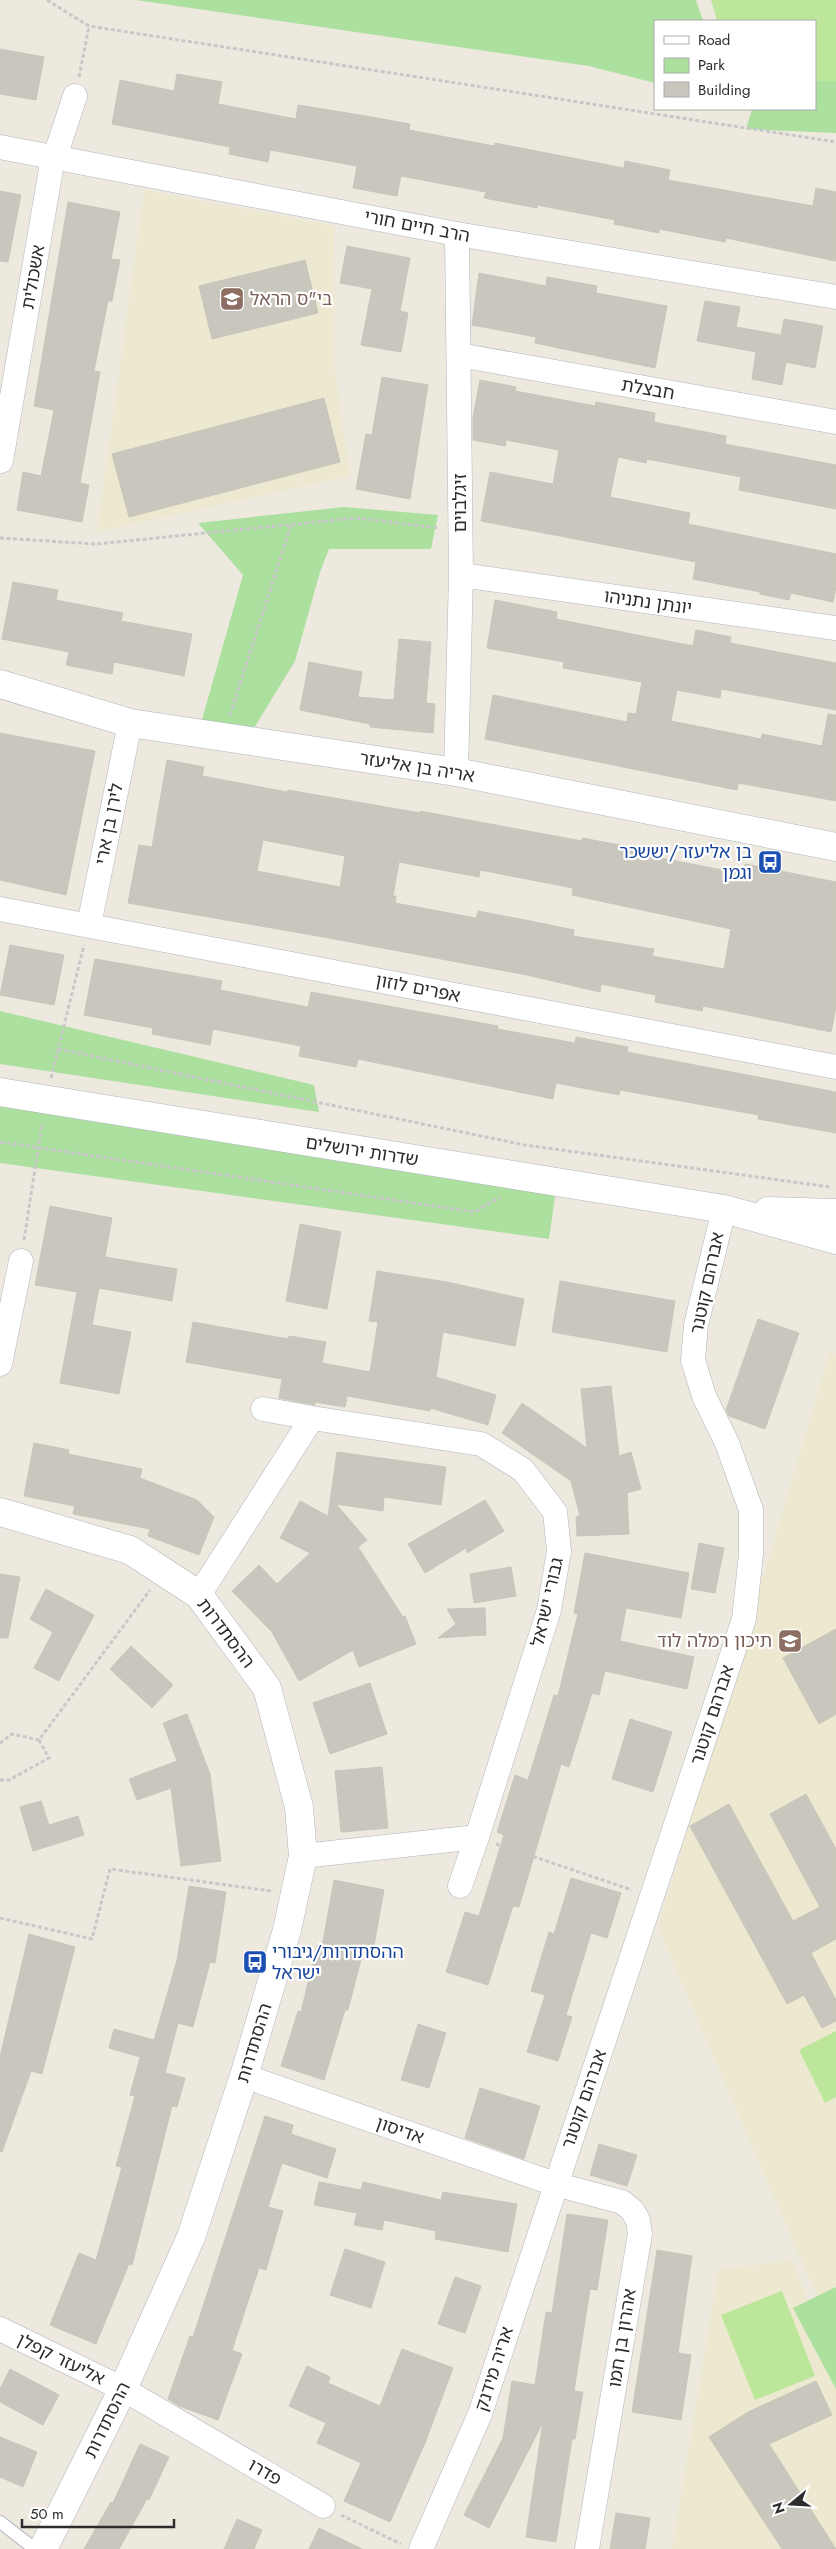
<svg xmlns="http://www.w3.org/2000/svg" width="836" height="2549" font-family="Jost,'Noto Sans Hebrew',sans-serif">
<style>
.education{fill:#ede8d0}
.green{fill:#abe09f}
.pitch{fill:#bce79b}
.building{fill:#c9c7bd;stroke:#c8c5b9;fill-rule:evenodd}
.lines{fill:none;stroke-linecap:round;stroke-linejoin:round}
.service-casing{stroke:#b2b3bf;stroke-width:14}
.minor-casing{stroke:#b2b3bf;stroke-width:25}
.tertiary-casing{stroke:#b2b3bf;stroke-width:29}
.secondary-casing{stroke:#b2b3bf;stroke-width:29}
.path{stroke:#c8c8c8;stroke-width:3;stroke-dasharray:4 2.5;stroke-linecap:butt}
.service{stroke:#fff;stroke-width:12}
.minor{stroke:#fff;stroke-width:24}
.tertiary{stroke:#fff;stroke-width:28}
.secondary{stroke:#fff;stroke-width:28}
.labels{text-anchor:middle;stroke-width:4.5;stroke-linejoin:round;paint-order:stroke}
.street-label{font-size:18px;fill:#2c2c2c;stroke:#fff}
.education-label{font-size:18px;fill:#785e54;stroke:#fff;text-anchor:start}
.transit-label{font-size:18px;fill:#164399;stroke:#fff;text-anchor:end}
</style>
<rect width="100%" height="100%" fill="#ede9df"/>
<!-- education -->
<path class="education" d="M144,190L334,226L335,373L350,476L97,532Z
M830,1352L836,1354V2310L825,2315L658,1928Z
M793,2260L836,2377V2549H672L718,2270Z"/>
<!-- green -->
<path class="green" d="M136,0H696L703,21H655V83L589,66Z
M815,49L836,51V133L746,129L752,109H815Z
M344,507L438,515L431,549H329L320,572L295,661L254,728L201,723L243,575L198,523Z
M0,1011L314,1085L319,1112L0,1064Z
M0,1102L557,1183L549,1239L0,1163Z
M836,2287V2389L793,2308Z"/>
<!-- pitch -->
<path class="pitch" d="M711,0H836V81H815V21H717Z
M836,2031V2097L825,2103L799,2050Z
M782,2291L815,2376L755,2400L721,2315Z"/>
<!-- building -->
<path class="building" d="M0,49L44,57L36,100L0,94Z
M177,74L222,82L218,104L296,119L298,105L366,116L410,124L409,130L494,146L495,143L624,168L625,161L670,170L668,180L813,206L816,188L836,192V261L726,238L725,242L659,229V233L614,224L615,220L537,205V208L484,198L486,192L401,176L397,196L353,188L357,166L270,150L268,162L229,154L230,147L112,124L120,80L174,91Z
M0,191L21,195L8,262L0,261Z
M68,202L120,212L111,259L120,260L112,301H108L94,371L100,372L80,483L89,485L82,522L17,510L23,472L41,476L54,410L34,406Z
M347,246L410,258L400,311L408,313L401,352L361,345L372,289L340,283Z
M305,260L318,313L212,339L199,286Z
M479,273L546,286L547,277L597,286L596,293L667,306L655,368L535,343L536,337L472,325Z
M705,301L740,307L736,327L781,335L784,319L823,326L815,368L786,362L782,385L752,379L756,352L697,341Z
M382,377L428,385L410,499L356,489L366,434L372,435Z
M480,380L516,387L515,391L595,406L596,402L655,413L654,422L726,436L725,444L836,465V509L739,490L741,477L647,459L646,463L618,457L610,497L690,513L688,524L836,554V587L833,602L791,593L789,600L760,594V592L693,579L696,562L481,521L490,472L553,484L559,450L506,440L505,446L473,440V418Z
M324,398L340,462L129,517L112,454Z
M13,582L58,590L56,600L123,613L121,621L192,634L184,676L114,662L112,674L66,665L69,652L2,639Z
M495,600L557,612L556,619L693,646L696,630L731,637L730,643L836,663V710L721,689L720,698L677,690L671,721L761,739L762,734L822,746L828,714L836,715V801L738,783L737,790L485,739L493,695L627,722L628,713L636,714L642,682L563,668L564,662L487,648Z
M399,639L431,642L426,703L435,704L433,733L370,727V724L300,710L309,662L362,672L358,697L394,700Z
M0,733L95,751L66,895L0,880Z
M167,760L204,767L202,776L287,792L288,790L420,813V811L582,841V838L646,850L645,855L743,874L745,864L836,882V1007L831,1032L703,1006L702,1011L655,1002L656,995L601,984L600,992L527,975L318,936L128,903L139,845L152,847ZM263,840L345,856L340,887L257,871ZM399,862L479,877L480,870L573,888L572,895L731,929L724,969L652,956L654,949L573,936L574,930L525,920L478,911L476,918L395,903L396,896H393Z
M10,945L64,955L54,1005L0,995Z
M95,959L222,981L220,990L308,1007L311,992L498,1026L497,1029L575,1043L576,1037L628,1047L627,1052L836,1092V1133L758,1119L759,1115L620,1090L619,1095L556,1083L553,1099L358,1059L356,1067L299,1056L301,1046L213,1029L210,1045L152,1034L153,1028L84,1015Z
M50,1206L112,1218L105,1257L177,1269L172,1301L99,1288L92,1325L131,1332L119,1394L60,1383L77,1292L35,1285Z
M300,1224L341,1232L327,1309L286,1301Z
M377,1271L447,1282L524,1299L515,1346L443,1332L436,1377L496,1395L488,1425L430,1408V1411L347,1396L345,1407L315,1402V1405L279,1398L282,1379L186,1362L193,1322L288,1339L289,1336L326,1342L322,1363L370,1372L378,1322L369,1321Z
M560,1281L675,1301L667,1352L552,1332Z
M758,1319L799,1333L765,1429L729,1416L726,1410Z
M611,1386L619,1456L631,1452L641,1489L627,1493L629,1534L577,1536L576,1517L580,1516L571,1481L502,1433L522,1403L587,1448L581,1389Z
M34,1443L69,1450L68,1454L142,1469L140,1478L197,1500L214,1517L199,1555L148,1536L150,1529L73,1514L75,1506L24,1496Z
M337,1452L446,1467L441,1505L384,1497L383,1511L336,1504L367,1540L358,1547L403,1617L405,1616L416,1644L359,1667L353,1650L299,1681L272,1632L232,1591L259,1565L277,1584L310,1553L280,1538L300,1501L328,1516Z
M485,1500L504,1531L467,1553L466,1548L425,1573L408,1544Z
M699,1543L724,1548L715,1593L691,1589Z
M585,1553L689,1573L681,1618L626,1608L620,1641L694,1657L687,1689L605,1671L599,1695L592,1693L569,1767L561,1764L519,1907L513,1906L488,1985L446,1972L465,1912L479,1916L504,1835L497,1832L515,1775L528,1780L554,1695L558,1696L578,1614L574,1613Z
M511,1567L516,1596L474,1603L470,1574Z
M0,1574L20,1577L8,1638H0Z
M46,1589L94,1615L59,1681L34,1668L53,1632L30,1619Z
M485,1608L486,1635L438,1638L456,1624L447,1609Z
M836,1629V1714L819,1724L783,1658Z
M131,1646L173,1685L152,1708L110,1669Z
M370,1683L387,1734L330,1754L313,1703Z
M187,1714L210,1774L221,1861L181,1866L171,1788L137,1800L129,1779L177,1761L163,1723Z
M630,1719L672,1732L653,1792L612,1779Z
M382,1767L388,1828L341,1832L335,1771Z
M806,1794L836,1849V1939L811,1953L836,2000V2021L822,2028L804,1995L787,2004L690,1826L729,1804L793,1921L820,1907L770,1814Z
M41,1801L49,1825L78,1816L84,1835L33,1851L20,1807Z
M571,1878L621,1893L607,1938L591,1933L566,2015L572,2017L558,2061L527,2052L545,1995L531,1991L549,1932L554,1934Z
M334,1880L384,1890L374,1945L365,1944L348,2010H345L324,2080L281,2066L298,2011L301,2012L317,1945L322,1947Z
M189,1886L226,1892L215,1963L210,1962L193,2027L178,2023L165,2073L185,2078L177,2107L172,2106L132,2265L129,2264L96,2344L50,2325L79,2253L96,2260L122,2167L116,2166L135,2096L130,2095L140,2057L109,2048L114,2029L154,2040L177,1960Z
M29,1934L75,1947L42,2074L31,2071L2,2152L0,2151V2057Z
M418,2024L446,2033L429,2088L401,2080Z
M480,2088L540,2106L524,2159L465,2138Z
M265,2116L293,2125L291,2134L336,2149L327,2178L282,2163L268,2207L283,2211L266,2270L259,2268L232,2350L242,2354L218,2420L179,2406L168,2399L190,2336L193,2337Z
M599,2144L637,2155L627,2186L590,2175Z
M319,2182L361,2190L363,2182L441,2200L443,2192L517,2204L508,2252L435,2239L436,2231L384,2220L382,2230L354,2225L357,2213L314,2205Z
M567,2214L608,2220L597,2290L590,2289L574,2391L583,2392L575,2439H572L556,2542L526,2537L543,2422L489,2528L464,2515L503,2438L512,2381L535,2385L546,2312L552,2313Z
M345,2249L385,2262L371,2308L330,2295Z
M657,2250L692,2256L678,2353L691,2355L681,2420L632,2412Z
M455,2277L481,2286L465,2333L438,2324Z
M402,2349L453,2368L425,2443L390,2522L344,2501L361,2463L317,2443L326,2423L289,2406L307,2366L330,2377L328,2383L380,2406Z
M10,2369L59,2395L43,2425L0,2402V2389Z
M816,2381L832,2415L769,2444L836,2549H782L709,2437L748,2412Z
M0,2437L37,2452L23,2487L0,2477Z
M140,2444L169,2457L149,2500L147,2499L119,2549H84L111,2502L113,2503Z
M616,2513L650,2518L645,2549H610Z
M237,2519L262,2530L254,2549H224Z
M319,2528L362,2549H309Z"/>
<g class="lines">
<defs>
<path id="service" d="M0,2522L35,2549"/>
<path id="minor" d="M0,147L457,234L836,297
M459,355L836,422
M1,461L51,169L75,96
M461,575L836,628
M456,772L461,575L457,234
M0,909L836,1067
M89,925L130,723
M0,1364L21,1261
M263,1409L312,1418
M199,1595L312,1418L481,1444L523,1470L555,1512L559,1551L549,1610L477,1837L303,1856
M460,1886L477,1837
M244,2076L555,2184L622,2202L632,2210L638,2220L640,2234L587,2549
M0,2329L123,2389L323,2506
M421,2549L480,2414L744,1619L751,1554V1510L727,1443L704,1396L693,1360L696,1325L724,1209"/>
<path id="tertiary" d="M0,684L130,723L456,772L836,847
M0,1512L130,1550L199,1595L267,1688L299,1807L303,1856L287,1930L244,2076L191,2237L123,2389L43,2549"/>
<path id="secondary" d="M0,1092L724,1209L836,1240
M768,1211L836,1213"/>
</defs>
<!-- service casing -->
<use href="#service" class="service-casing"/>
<!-- minor casing -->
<use href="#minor" class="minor-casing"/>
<!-- tertiary casing -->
<use href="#tertiary" class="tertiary-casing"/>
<!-- secondary casing -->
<use href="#secondary" class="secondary-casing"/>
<!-- path -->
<path class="path" d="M47,0L89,26L836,142
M79,77L89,26
M0,538L96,544L356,518L440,528
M230,715L291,525
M58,1049L525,1145L830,1187
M51,1078L84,945
M0,1142L475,1212L500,1197
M24,1240L42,1123
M0,1743L12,1734L39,1740
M0,1780H9L49,1758L39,1740L150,1590
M496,1844L632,1890
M0,1918L92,1939L110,1869L271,1891
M341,2515L401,2544"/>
<!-- service -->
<use href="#service" class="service"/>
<!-- minor -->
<use href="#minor" class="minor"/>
<!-- tertiary -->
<use href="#tertiary" class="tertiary"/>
<!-- secondary -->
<use href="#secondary" class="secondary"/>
</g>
<!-- icons -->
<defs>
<symbol id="school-square" viewBox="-11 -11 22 22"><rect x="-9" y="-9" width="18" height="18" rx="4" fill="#8d6e63" stroke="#fff"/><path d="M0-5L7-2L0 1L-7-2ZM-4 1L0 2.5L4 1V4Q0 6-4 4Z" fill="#fff"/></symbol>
<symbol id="bus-square" viewBox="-11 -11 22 22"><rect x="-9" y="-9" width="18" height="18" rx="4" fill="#1a4fb4" stroke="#fff"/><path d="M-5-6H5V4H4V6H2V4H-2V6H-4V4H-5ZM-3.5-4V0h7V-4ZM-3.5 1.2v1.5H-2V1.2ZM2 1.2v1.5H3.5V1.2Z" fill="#fff"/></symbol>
</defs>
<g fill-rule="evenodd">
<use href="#school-square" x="218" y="285" width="28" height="28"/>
<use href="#bus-square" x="756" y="848" width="28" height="28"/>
<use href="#school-square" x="776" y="1627" width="28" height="28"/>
<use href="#bus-square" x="241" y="1948" width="28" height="28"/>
</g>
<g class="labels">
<!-- street labels -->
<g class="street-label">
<text transform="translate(417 226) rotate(11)" y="6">הרב חיים חורי</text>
<text transform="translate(33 277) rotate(-80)" y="6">אשכולית</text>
<text transform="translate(648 389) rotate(10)" y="6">חבצלת</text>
<text transform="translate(460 503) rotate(-90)" y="6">זיגלבוים</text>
<text transform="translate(648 602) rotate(8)" y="6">יונתן נתניהו</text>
<text transform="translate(417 767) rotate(9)" y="6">אריה בן אליעזר</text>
<text transform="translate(109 824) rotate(-79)" y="6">לירן בן ארי</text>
<text transform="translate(418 988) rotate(11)" y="6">אפרים לוזון</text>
<text transform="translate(362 1151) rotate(9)" y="6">שדרות ירושלים</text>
<text transform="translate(707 1283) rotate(-78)" y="6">אברהם קוטנר</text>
<text transform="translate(547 1602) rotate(-77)" y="6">גבורי ישראל</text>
<text transform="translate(226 1633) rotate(53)" y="6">ההסתדרות</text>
<text transform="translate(712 1715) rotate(-72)" y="6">אברהם קוטנר</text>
<text transform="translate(254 2043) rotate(-73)" y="6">ההסתדרות</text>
<text transform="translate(584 2099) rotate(-71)" y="6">אברהם קוטנר</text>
<text transform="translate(400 2130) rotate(19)" y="6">אדיסון</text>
<text transform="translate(622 2338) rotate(-81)" y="6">אהרון בן חמו</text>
<text transform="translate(61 2359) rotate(26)" y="6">אליעזר קפלן</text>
<text transform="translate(494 2369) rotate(-72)" y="6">אריה מידנק</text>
<text transform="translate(107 2420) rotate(-64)" y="6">ההסתדרות</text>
<text transform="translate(265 2472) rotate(30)" y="6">פדרו</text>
</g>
<!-- education labels -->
<g class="education-label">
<text x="250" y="305">בי"ס הראל</text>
<text x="772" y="1647" text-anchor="end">תיכון רמלה לוד</text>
</g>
<!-- transit labels -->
<g class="transit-label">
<text x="752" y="858">בן אליעזר/יששכר<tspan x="752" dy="21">וגמן</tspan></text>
<text x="272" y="1958" text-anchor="start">ההסתדרות/גיבורי<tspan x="272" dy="21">ישראל</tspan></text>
</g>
</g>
<!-- legend -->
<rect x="654" y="20" width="162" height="90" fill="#ffffff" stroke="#ababab"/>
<rect x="664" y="36" width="25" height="8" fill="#ffffff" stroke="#ababab"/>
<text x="698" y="45" font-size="15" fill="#2c2c2c">Road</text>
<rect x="664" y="58" width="25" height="15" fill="#abe09f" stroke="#ababab"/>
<text x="698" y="70" font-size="15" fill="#2c2c2c">Park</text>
<rect x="664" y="82" width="25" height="15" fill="#c9c7bd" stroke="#ababab"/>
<text x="698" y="95" font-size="15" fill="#2c2c2c">Building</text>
<!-- north arrow -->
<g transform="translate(791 2504) rotate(252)" stroke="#ffffff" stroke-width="4" paint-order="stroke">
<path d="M0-4L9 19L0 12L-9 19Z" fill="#2c2c2c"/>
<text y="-8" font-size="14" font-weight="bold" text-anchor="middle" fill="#2c2c2c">N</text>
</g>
<!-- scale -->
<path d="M22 2519v8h152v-8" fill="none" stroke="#2c2c2c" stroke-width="2.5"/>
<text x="30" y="2519" font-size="15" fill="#2c2c2c" stroke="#ffffff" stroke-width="4" paint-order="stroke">50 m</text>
</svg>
